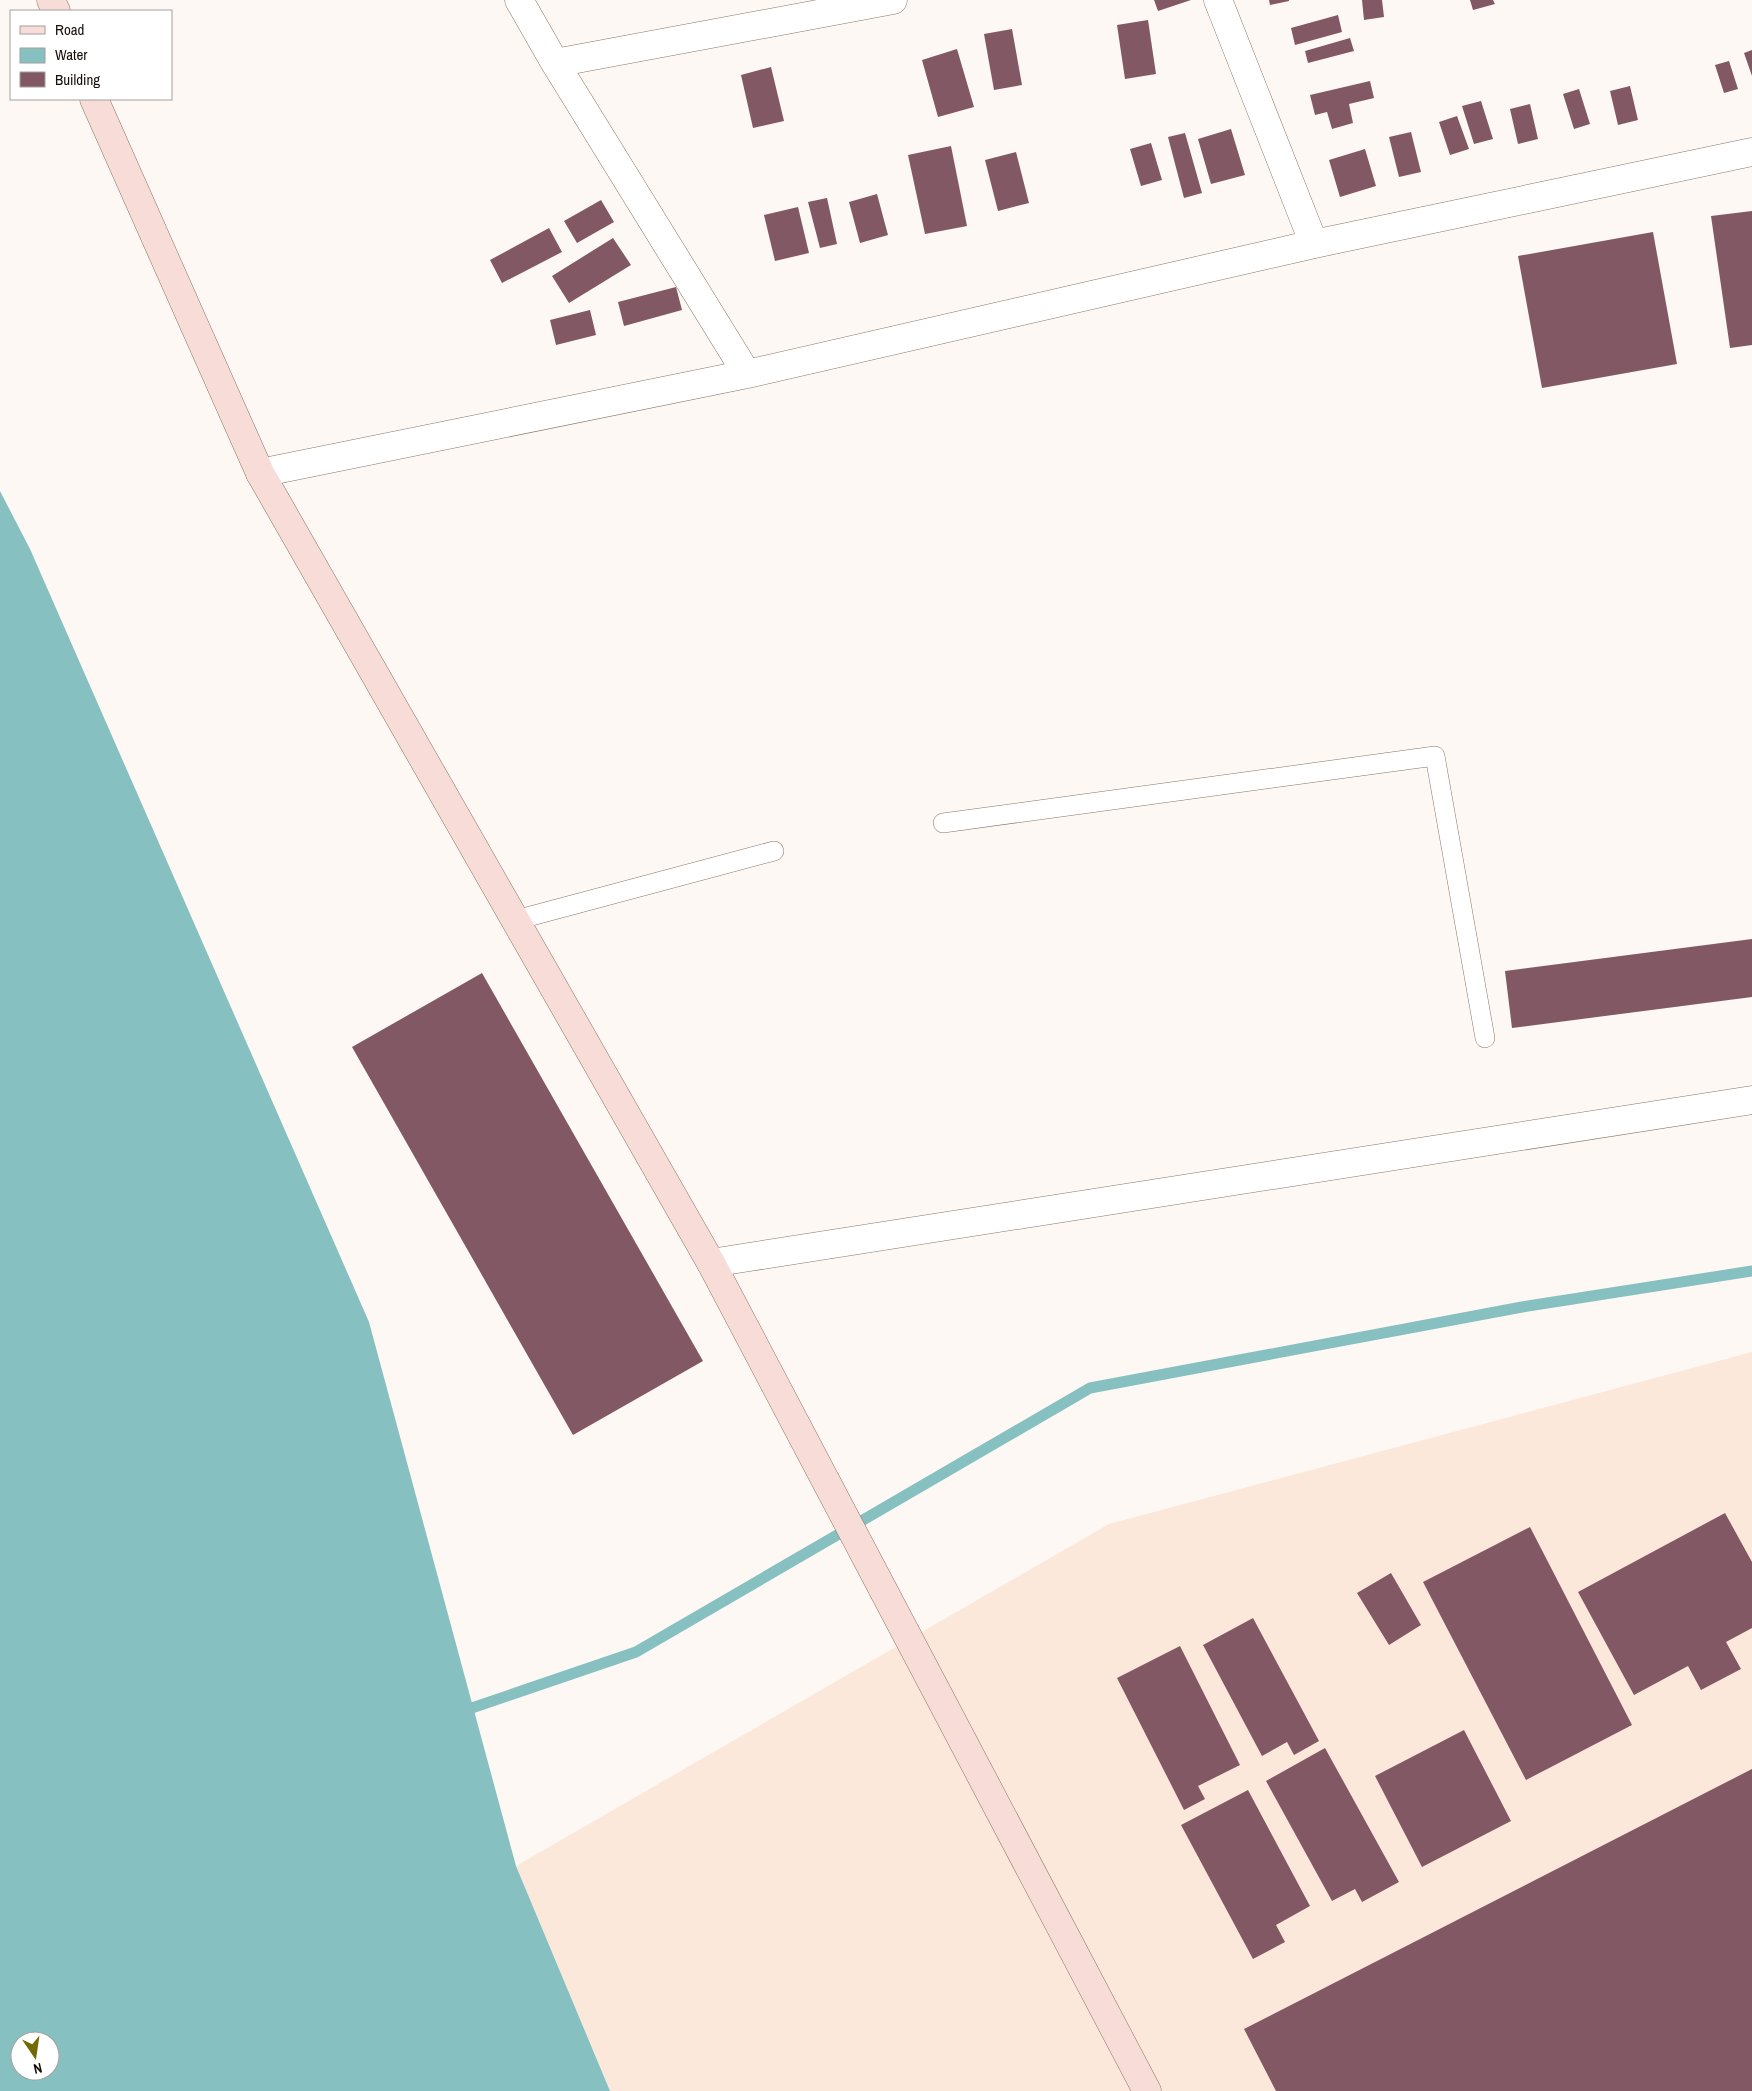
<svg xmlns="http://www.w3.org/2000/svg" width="1752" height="2091" font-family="'Archivo Narrow',sans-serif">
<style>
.built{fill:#fce8da}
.water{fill:#87c0c0;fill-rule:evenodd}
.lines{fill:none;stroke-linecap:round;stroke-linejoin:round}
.stream{stroke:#87c0c0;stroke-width:11}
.building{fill:#825865}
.lane-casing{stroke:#8c7564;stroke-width:20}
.street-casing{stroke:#8c7564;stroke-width:29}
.secondary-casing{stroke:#8c7564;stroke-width:29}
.lane{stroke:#fff;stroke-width:19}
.street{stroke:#fff;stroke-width:28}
.secondary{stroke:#f7dcd8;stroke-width:28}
</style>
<rect width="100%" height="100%" fill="#fdf8f4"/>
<!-- built -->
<path class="built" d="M1752,1352V2091H610L516,1866L1109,1524Z"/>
<!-- water -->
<path class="water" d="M0,491L30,549L369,1322L516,1866L610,2091H0ZM20,2041H50V2071H20Z"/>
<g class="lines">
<!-- stream -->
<path class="stream" d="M460,1712L636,1652L1090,1388L1522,1307L1752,1271"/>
</g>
<!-- building -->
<path class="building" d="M1154,0H1191L1158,11Z
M1269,0H1289V1L1270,5Z
M1362,0H1382L1384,17L1364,20Z
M1470,0H1493L1495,4L1473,10Z
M1338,15L1342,32L1295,45L1291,28Z
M1148,20L1156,74L1125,79L1117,25Z
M1012,29L1022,85L994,90L984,34Z
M1350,38L1354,51L1308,63L1305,51Z
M957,49L974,107L938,117L922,60Z
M1752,50V76L1744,53Z
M1729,61L1738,89L1724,93L1715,65Z
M771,67L784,121L753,128L741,75Z
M1370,81L1374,98L1349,104L1353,123L1332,129L1327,112L1315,115L1310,95Z
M1630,86L1638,120L1618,125L1610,91Z
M1579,89L1590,124L1574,129L1563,94Z
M1481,101L1493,139L1474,144L1462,106Z
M1530,104L1538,139L1518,144L1510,109Z
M1457,116L1469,149L1450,155L1439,122Z
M1231,129L1245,175L1211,184L1198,139Z
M1411,132L1421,172L1399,177L1389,137Z
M1185,133L1202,193L1184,198L1168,137Z
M1151,143L1162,180L1141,186L1130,149Z
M951,146L967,226L925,234L908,155Z
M1365,149L1376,186L1340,197L1329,160Z
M1016,152L1029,203L998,211L985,160Z
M877,194L888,235L860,243L849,202Z
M827,198L837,244L820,248L808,202Z
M601,200L614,222L577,243L564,221Z
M798,207L809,253L775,261L764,215Z
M1752,211V345L1730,348L1711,216Z
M549,228L562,252L502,283L490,260Z
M1653,232L1677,364L1542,388L1518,256Z
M613,238L631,265L569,303L552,276Z
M676,287L682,310L624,326L618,302Z
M590,310L596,335L556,345L550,320Z
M1752,939V997L1512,1028L1505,971Z
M482,973L703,1361L573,1435L352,1047Z
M1725,1513L1752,1562V1628L1726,1642L1741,1669L1701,1690L1688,1666L1634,1695L1578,1592Z
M1530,1527L1632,1725L1526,1780L1423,1582Z
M1391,1573L1421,1625L1389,1645L1357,1593Z
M1253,1618L1319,1741L1294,1755L1287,1742L1262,1756L1203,1645Z
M1180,1646L1240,1765L1198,1786L1205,1799L1184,1810L1117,1678Z
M1464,1730L1511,1821L1422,1867L1375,1776Z
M1325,1748L1399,1882L1362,1902L1355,1889L1332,1901L1266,1781Z
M1752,1769V2091H1276L1244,2029Z
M1248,1790L1310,1906L1276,1925L1285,1942L1253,1959L1181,1825Z"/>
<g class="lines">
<defs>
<path id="lane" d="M943,823L1435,756L1485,1038
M516,920L774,851"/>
<path id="street" d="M519,0L555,63L747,374
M1218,0L1314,244
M555,63L893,0
M260,473L747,374L1314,244L1752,152
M711,1263L1752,1100"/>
<path id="secondary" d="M51,0L56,11
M94,99L260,473L711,1263L1147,2091"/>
</defs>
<!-- lane casing -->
<use href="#lane" class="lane-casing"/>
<!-- street casing -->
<use href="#street" class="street-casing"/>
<!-- secondary casing -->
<use href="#secondary" class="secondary-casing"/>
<!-- lane -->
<use href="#lane" class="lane"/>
<!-- street -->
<use href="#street" class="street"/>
<!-- secondary -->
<use href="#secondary" class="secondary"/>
</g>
<!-- legend -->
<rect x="10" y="10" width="162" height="90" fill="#ffffff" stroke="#a39f9d"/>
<rect x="20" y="26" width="25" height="8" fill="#f7dcd8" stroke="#a39f9d"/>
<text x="55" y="35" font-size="15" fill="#180f09">Road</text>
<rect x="20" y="48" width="25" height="15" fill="#87c0c0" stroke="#a39f9d"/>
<text x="55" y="60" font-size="15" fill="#180f09">Water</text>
<rect x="20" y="72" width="25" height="15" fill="#825865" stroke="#a39f9d"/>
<text x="55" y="85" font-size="15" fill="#180f09">Building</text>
<!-- north arrow -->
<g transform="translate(35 2056) rotate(167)"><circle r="24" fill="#ffffff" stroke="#a39f9d"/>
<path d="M0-4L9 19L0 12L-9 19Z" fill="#726900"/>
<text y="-8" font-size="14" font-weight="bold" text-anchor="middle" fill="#180f09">N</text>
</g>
</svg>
